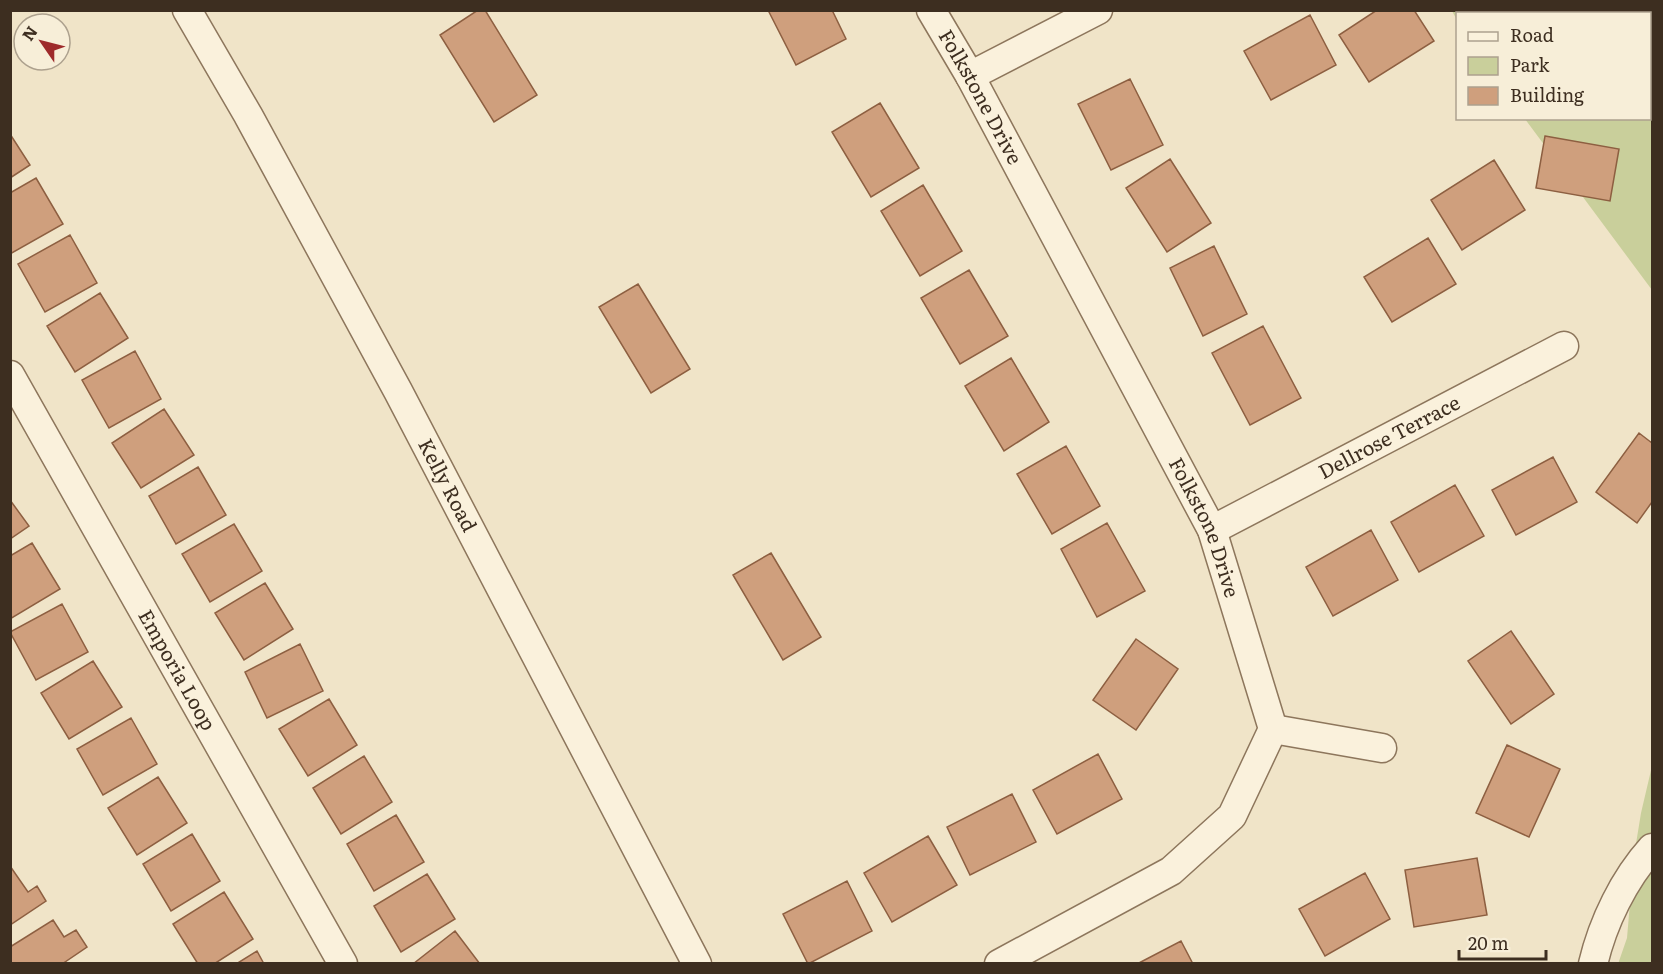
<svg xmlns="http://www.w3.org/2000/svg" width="1663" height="974" font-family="Literata,serif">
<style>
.green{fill:#c9cf9b}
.building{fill:#cf9f7d;stroke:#8d5f41;stroke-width:1.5}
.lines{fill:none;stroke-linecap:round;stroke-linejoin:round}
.minor-casing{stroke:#8d765c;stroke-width:31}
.minor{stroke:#faf1dc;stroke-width:28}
.labels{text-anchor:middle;stroke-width:5;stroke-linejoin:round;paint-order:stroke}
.street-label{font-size:20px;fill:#3d2e20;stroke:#f7eed8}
</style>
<rect width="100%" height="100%" fill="#f0e4c8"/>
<!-- green -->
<path class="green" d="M1452,11H1652V290L1525,119L1650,118V14H1458L1457,20Z
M1652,766V963L1618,964L1627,938L1634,856L1641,813Z"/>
<!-- building -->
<path class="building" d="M478,10H485L537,95L494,122L440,35Z
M768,10H832L846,39L796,65Z
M1377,10H1414L1434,41L1369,82L1339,35Z
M1310,15L1336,65L1271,100L1244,51Z
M1130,79L1163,145L1111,170L1078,104Z
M880,103L919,168L871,197L832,132Z
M10,134L30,165L10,178Z
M1545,136L1619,149L1610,201L1536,188Z
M1170,159L1211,223L1167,252L1126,188Z
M1494,160L1525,210L1462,250L1431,200Z
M36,178L63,224L10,254V193Z
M923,185L962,251L920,276L881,211Z
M70,235L97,283L45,312L18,264Z
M1428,238L1456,284L1392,322L1364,277Z
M1214,246L1247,314L1203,336L1170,268Z
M969,270L1008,336L960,364L921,298Z
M638,284L690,369L651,393L599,307Z
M100,293L128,338L75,372L47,326Z
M1263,326L1301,398L1250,425L1212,353Z
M135,351L161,399L109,428L82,380Z
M1011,358L1049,422L1004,451L965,386Z
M164,409L194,455L141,488L112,443Z
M1639,433L1652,443V502L1637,523L1596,492Z
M1066,446L1100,506L1052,534L1017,474Z
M1553,457L1577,502L1516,535L1492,490Z
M198,467L226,515L176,544L149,496Z
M1455,485L1484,536L1419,572L1391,522Z
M10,500L29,526L10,539Z
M1107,523L1145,591L1097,617L1061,549Z
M234,524L262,571L210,602L182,554Z
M1371,530L1398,580L1333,616L1306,567Z
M32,543L60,589L10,619V556Z
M771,553L821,637L783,660L733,575Z
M265,583L293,629L244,660L215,613Z
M62,604L88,652L36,680L10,632Z
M1511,631L1554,694L1511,724L1468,661Z
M1136,639L1178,669L1136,730L1093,700Z
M300,644L323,691L267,718L245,672Z
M93,661L122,707L69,739L41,693Z
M329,699L357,745L308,776L279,729Z
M131,718L157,764L103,795L77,749Z
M1507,745L1560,769L1529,837L1476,813Z
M1098,754L1122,799L1057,834L1033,790Z
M364,756L392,802L341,834L313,788Z
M158,777L187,823L137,855L108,808Z
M1012,794L1036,842L970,875L947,827Z
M396,815L424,862L374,891L347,844Z
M192,834L220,881L171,911L143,864Z
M928,836L957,885L892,922L864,873Z
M1477,858L1487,915L1414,927L1405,870Z
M10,866L28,892L37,886L46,901L10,925Z
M1365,873L1390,919L1325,956L1299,909Z
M427,874L455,919L401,952L374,906Z
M847,881L872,931L808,964L783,914Z
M224,892L253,939L214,964H198L173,924Z
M53,920L64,937L76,930L87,947L62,964H10V947Z
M455,931L480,964H413Z
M1181,941L1193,964H1137Z
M257,951L264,964H236Z"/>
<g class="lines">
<defs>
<g id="minor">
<path id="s1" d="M187,10L248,115L398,391L697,964"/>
<path id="s2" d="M931,10L970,76L1212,530L1273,729L1232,816L1171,871L999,964"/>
<path d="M970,76L1098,10"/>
<path id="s3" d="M10,375L343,964"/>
<path id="s4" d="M1212,530L1564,346"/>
<path d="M1273,729L1382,748"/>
<path d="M1593,964C1603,922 1624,879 1652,848"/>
</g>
</defs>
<!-- minor casing -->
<use href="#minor" class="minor-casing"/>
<!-- minor -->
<use href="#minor" class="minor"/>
</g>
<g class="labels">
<!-- street labels -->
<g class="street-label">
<text dy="7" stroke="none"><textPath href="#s2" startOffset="100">Folkstone Drive</textPath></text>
<text dy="7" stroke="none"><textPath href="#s4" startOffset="200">Dellrose Terrace</textPath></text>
<text dy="7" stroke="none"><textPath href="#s1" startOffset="542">Kelly Road</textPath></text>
<text dy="7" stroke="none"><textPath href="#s2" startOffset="586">Folkstone Drive</textPath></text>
<text dy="7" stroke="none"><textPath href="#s3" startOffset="339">Emporia Loop</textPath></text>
</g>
</g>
<!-- border -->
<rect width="1663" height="974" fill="none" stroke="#3d2e20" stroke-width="24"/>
<!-- legend -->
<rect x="1456" y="12" width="195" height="108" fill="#f7eed8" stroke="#ada18e" stroke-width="1.5"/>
<rect x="1468" y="32" width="30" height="9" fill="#faf1dc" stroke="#ada18e" stroke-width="1.5"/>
<text x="1510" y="42" font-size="18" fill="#3d2e20">Road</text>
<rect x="1468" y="57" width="30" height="18" fill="#c9cf9b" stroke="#ada18e" stroke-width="1.5"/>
<text x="1510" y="72" font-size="18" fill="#3d2e20">Park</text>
<rect x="1468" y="87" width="30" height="18" fill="#cf9f7d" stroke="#ada18e" stroke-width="1.5"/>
<text x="1510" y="102" font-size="18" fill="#3d2e20">Building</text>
<!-- north arrow -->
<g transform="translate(42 42) rotate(305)"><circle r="28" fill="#f7eed8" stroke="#ada18e" stroke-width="1.5"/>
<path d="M0-4.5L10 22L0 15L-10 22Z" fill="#9e2a2b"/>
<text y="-9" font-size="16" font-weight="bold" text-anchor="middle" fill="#3d2e20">N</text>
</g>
<!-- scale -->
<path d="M1459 950v9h87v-9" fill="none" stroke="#3d2e20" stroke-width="3"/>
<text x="1468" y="950" font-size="18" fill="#3d2e20" stroke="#f7eed8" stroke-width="4.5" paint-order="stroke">20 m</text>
</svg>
